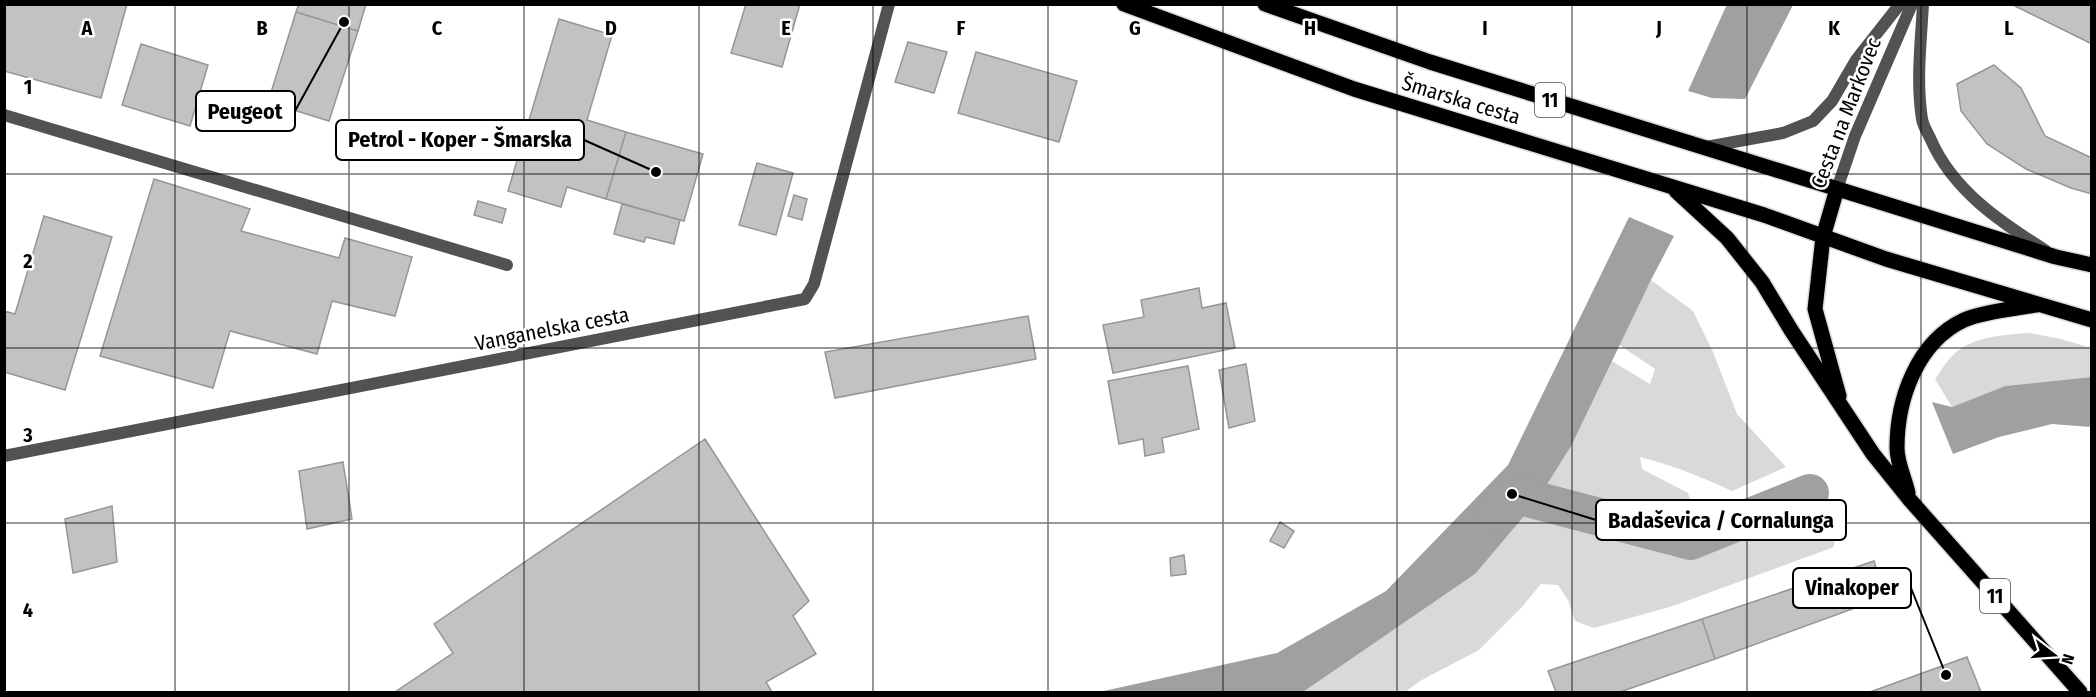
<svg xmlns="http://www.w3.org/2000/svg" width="2096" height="697" font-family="'Fira Sans Condensed',sans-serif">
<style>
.green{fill:#d9d9d9}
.water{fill:#a0a0a0}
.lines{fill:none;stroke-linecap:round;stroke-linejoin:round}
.canal{stroke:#a0a0a0;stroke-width:38}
.building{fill:#c2c2c2;stroke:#969696;stroke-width:1.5}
.primary-casing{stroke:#dbdbdb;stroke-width:18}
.minor{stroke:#525252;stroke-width:12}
.tertiary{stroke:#525252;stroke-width:12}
.primary{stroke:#000;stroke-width:15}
.grid{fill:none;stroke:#000;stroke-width:1.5;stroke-opacity:0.55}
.labels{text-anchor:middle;stroke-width:5;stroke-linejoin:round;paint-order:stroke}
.shield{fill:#fff;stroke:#4c4c4c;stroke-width:1.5}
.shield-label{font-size:20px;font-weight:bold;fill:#000}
.street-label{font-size:21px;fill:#000;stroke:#fff}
.grid-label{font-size:20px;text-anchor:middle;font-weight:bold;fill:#000;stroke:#fff;stroke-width:5;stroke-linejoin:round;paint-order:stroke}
.leader{fill:none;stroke:#000;stroke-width:2}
.callout-dot{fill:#000;stroke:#fff;stroke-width:2}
.callout{fill:#fff;stroke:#000;stroke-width:2}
.callout-label{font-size:22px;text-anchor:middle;font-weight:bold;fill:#000}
</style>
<rect width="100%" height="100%" fill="#fff"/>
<!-- green -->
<path class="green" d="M1651,280L1693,311L1713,352L1737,414L1786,467L1732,491C1702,477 1672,465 1640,457L1642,469L1688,493L1693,507L1660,521L1655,535L1657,547L1671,556L1701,550L1801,509L1815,499L1835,534L1834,547L1673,606L1594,628L1575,621L1568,600L1558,585L1541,584L1522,607L1479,650L1420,681L1405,692H1303L1475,574L1610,360L1650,384L1655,369L1618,344Z
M2029,333L2061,339L2091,348V377L2005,386L1952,407L1935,379C1940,372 1946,362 1952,356C1972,336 2002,335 2029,333Z"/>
<!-- water -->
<path class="water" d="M1727,4L1793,5L1745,99L1712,98L1688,91Z
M1629,217L1674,236L1651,280L1571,446L1536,502L1475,574L1303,692H1099L1277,653L1386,591L1508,465Z
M2091,377V427L2052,424L1999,437L1953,454L1932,402L1952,407L2005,386Z"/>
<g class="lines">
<!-- canal -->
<path class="canal" d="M1494,510L1512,494L1690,541L1810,493"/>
</g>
<!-- building -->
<path class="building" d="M4,4H127L101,98L4,71Z
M299,4H366L358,31L296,12Z
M746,4H800L782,67L731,53Z
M2011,4H2092V44Z
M296,12L358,31L329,121L268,102Z
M559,19L612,35L587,120L626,132L606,199L567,187L561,207L508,191Z
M908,42L947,52L934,93L895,82Z
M141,44L208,65L190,126L122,105Z
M976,52L1077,81L1059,142L958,113Z
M1994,65L2021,88L2045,136L2092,158V194L2071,188L2026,169L1987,144L1961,111L1957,84Z
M626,132L703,154L684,221L606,199Z
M757,163L793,173L776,235L739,225Z
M154,179L250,209L241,231L339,258L345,238L412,257L395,316L332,301L317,354L230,331L213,388L100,356Z
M794,195L807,199L802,220L788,216Z
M478,201L506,209L502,223L474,215Z
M622,204L680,220L674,244L646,237L644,242L614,234Z
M44,216L112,237L65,390L4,372V311L15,314Z
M1199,288L1202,308L1226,303L1235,348L1113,373L1103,325L1144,317L1141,300Z
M1028,316L1036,359L835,398L825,352Z
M1246,364L1255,421L1229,428L1219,370Z
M1188,366L1199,429L1162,438L1164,452L1145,456L1143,439L1119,444L1108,381Z
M705,439L809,601L793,616L816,654L766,682L772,692H395L453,653L434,624Z
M343,462L352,519L307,529L299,471Z
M112,506L117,562L73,573L65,519Z
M1280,522L1294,531L1284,548L1270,541Z
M1184,555L1186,574L1171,576L1170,558Z
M1874,561L1885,597L1715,659L1702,619Z
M1702,619L1715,659L1620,692H1556L1548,671Z
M1967,657L1981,692H1870Z"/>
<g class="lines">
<defs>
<path id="primary" d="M1124,4L1354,89L1764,215L1886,259L2092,320
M1265,4L1430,62L2056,257L2092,265
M1837,189L1823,237L1815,309L1839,396
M1676,191L1727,238L1762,282L1791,330L1873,454L1910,500L2080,692
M1908,493C1905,479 1897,463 1897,448C1897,399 1917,342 1964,320C1981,312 2017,308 2036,305"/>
</defs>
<!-- primary casing -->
<use href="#primary" class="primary-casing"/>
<!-- minor -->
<path class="minor" d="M4,115L507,265
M4,456L805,299L814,284L889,4"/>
<!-- tertiary -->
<path class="tertiary" d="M1923,4C1921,42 1916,81 1922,119C1923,126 1928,133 1931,140C1953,190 2000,222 2045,250
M1706,147L1783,133L1813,121L1832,101L1856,60L1900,4
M1837,189L1855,136L1912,4"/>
<!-- primary -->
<use href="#primary" class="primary"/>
</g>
<!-- grid -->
<path class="grid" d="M175,4V692M349,4V692M524,4V692M699,4V692M873,4V692M1048,4V692M1223,4V692M1397,4V692M1572,4V692M1747,4V692M1921,4V692M4,174H2092M4,348H2092M4,523H2092"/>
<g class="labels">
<!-- shield labels -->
<g class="shield">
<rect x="1535" y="83" width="30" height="34" rx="4.5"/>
<rect x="1980" y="579" width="30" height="34" rx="4.5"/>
</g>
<g class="shield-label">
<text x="1550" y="107">11</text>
<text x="1995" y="603">11</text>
</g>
<!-- street labels -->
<g class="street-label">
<text transform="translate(1461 100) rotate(17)" y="7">Šmarska cesta</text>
<text transform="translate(1846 113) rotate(-69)" y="7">Cesta na Markovec</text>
<text transform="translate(552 329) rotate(-11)" y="7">Vanganelska cesta</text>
</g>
</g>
<g class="grid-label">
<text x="87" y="35">A</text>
<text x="262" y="35">B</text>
<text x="437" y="35">C</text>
<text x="611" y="35">D</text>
<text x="786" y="35">E</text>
<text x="961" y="35">F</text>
<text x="1135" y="35">G</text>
<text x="1310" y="35">H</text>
<text x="1485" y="35">I</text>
<text x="1659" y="35">J</text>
<text x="1834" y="35">K</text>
<text x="2009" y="35">L</text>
<text x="28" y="94">1</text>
<text x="28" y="268">2</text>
<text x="28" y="442">3</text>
<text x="28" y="617">4</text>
</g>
<!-- callouts -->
<path class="leader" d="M344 22L295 111M656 172L584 140M1512 494L1596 520M1946 675L1911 588"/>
<g class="callout-dot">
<circle cx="344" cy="22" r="6"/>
<circle cx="656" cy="172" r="6"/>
<circle cx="1512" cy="494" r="6"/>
<circle cx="1946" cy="675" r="6"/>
</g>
<g class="callout">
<rect x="196" y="91" width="99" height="40" rx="6"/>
<rect x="336" y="120" width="248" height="40" rx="6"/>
<rect x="1596" y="500" width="250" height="40" rx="6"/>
<rect x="1793" y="568" width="118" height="40" rx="6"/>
</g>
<g class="callout-label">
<text x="245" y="119">Peugeot</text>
<text x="460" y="147">Petrol - Koper - Šmarska</text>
<text x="1721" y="528">Badaševica / Cornalunga</text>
<text x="1852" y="595">Vinakoper</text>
</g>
<!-- border -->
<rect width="2096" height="697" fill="none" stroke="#000000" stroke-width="12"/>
<!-- north arrow -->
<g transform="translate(2054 655) rotate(107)" stroke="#ffffff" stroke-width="4.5" paint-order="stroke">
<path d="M0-4.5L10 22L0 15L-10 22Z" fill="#000000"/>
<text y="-9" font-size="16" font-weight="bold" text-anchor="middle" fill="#000000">N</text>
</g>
</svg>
